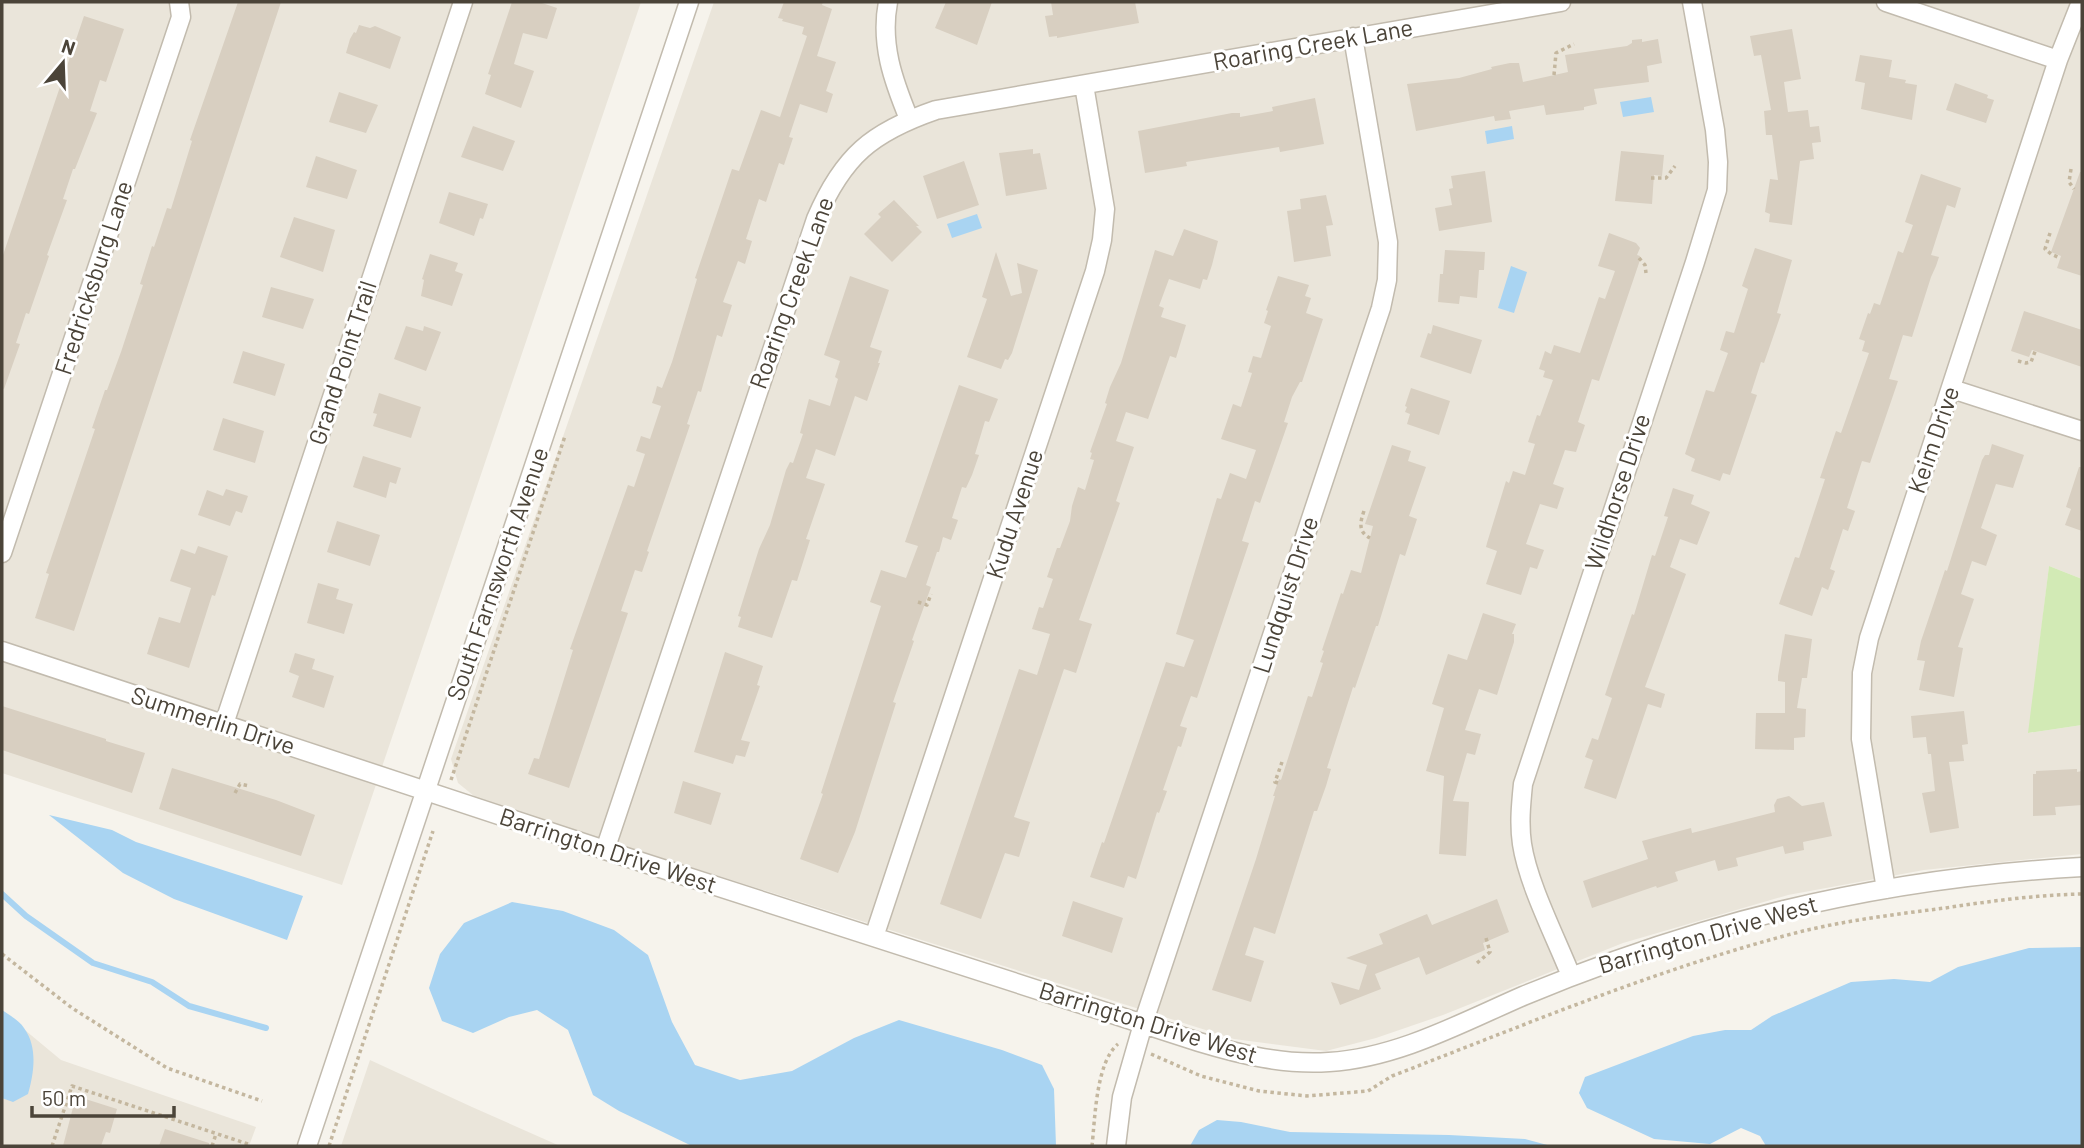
<svg xmlns="http://www.w3.org/2000/svg" width="2084" height="1148" font-family="Barlow,sans-serif">
<style>
.residential{fill:#eae5da}
.green{fill:#d2eab5}
.water{fill:#a9d4f2}
.lines{fill:none;stroke-linecap:round;stroke-linejoin:round}
.stream{stroke:#a9d4f2;stroke-width:6}
.building{fill:#d8cfc1}
.minor-casing{stroke:#c2bbae;stroke-width:21}
.path{stroke:#c4b79f;stroke-width:3.5;stroke-dasharray:3.5 3.5;stroke-linecap:butt}
.minor{stroke:#fff;stroke-width:18}
.labels{text-anchor:middle;stroke-width:6;stroke-linejoin:round;paint-order:stroke}
.street-label{font-size:24px;fill:#4b4439;stroke:#fff}
</style>
<rect width="100%" height="100%" fill="#f6f3ec"/>
<!-- residential -->
<path class="residential" d="M2,2H641L342,885L2,773Z
M714,2H2082V579L2049,566L2029,733L2082,725V854L1924,870L1788,895L1623,943L1443,1015L1376,1038L1326,1051L1234,1039L479,800L458,783L451,759Z
M2,1011L61,1060L256,1127L249,1146H2Z
M370,1060L472,1107L560,1146H341Z"/>
<!-- green -->
<path class="green" d="M2049,566L2082,579V725L2028,733Z"/>
<!-- water -->
<path class="water" d="M1651,97L1654,112L1623,117L1620,102Z
M1512,126L1514,139L1487,144L1485,131Z
M977,214L982,228L952,238L947,224Z
M1511,266L1527,272L1514,313L1498,308Z
M49,815L112,830L136,842L303,896L287,940L174,899L123,873Z
M512,902L563,911L614,930L648,955L672,1022L695,1065L740,1080L792,1071L854,1038L899,1020L1002,1050L1042,1065L1054,1089L1056,1146H692L619,1111L593,1095L568,1030L537,1010L509,1017L473,1033L442,1021L429,988L440,954L464,923Z
M2082,947V1146H1766L1760,1136L1741,1128L1710,1144L1654,1139L1587,1108L1579,1093L1585,1077L1693,1036L1725,1030H1751L1772,1016L1851,982L1894,979L1930,982L1958,967L2029,948Z
M2,1010C9,1015 20,1021 24,1028C38,1047 34,1073 28,1094L13,1102L2,1098Z
M1217,1120L1241,1122L1290,1132L1449,1135L1525,1139L1551,1146H1190L1199,1130Z"/>
<g class="lines">
<!-- stream -->
<path class="stream" d="M2,894L26,916L93,963L152,982L189,1006L266,1028"/>
</g>
<!-- building -->
<path class="building" d="M238,2H281L74,631L35,618L49,574L46,573L95,429L92,428L105,390H107L121,352L143,285L140,284L152,246L154,247L167,208L171,209L192,141L190,140Z
M512,2H539L557,8L547,39L523,33L514,64L534,71L521,108L485,94L491,75L488,74Z
M784,2H823L822,5L832,9L817,56L836,62L826,91L833,94L827,113L800,104L789,137L793,138L784,165L779,163L766,202L759,199L746,239L752,241L745,264L738,261L723,302L732,305L722,337L717,335L701,392L698,391L687,424L690,425L647,551L649,552L642,572L635,570L621,611L628,613L569,788L528,774L534,758L539,759L573,650L570,649L628,485L634,487L645,454L636,451L641,436L650,439L661,406L652,403L655,394L657,386L662,388L672,362L697,279L695,278L732,169L739,171L761,110L780,117L807,36L802,34L804,27L782,21L783,19L778,18Z
M946,2H992L977,45L935,28Z
M1051,2H1135L1139,23L1057,38V36L1049,37L1045,16L1053,15Z
M84,16L124,29L106,82L100,80L90,111L97,113L75,169H73L63,199L67,200L47,255L49,256L29,314L26,313L16,343L20,344L15,358L4,389L2,388V258Z
M359,25L370,28L375,26L401,37L390,69L346,53L350,39L354,32L356,33Z
M1792,29L1801,79L1784,82L1788,112L1808,110L1810,127L1819,126L1821,142L1812,143L1814,159L1800,161L1792,225L1769,222L1770,214L1765,212L1770,179L1778,180L1772,135H1766L1764,111L1771,110L1761,55L1754,56L1750,36Z
M1642,39V42L1658,39L1662,63L1647,66L1649,82L1594,89L1597,104L1584,107V110L1546,115L1544,105L1509,111L1511,119L1495,121L1494,116L1416,131L1407,84L1459,78L1492,69L1491,67L1510,63H1519L1523,82L1568,72L1565,55L1627,46L1632,43V40Z
M1860,55L1892,60L1889,77L1906,80L1905,83L1917,85L1912,120L1861,109L1865,83L1855,81Z
M1955,83L1988,95L1987,98L1994,100L1986,123L1946,110Z
M339,92L378,105L366,133L329,122Z
M1315,98L1324,144L1280,152L1279,147L1186,162L1187,166L1145,173L1138,131L1232,113H1240V117L1273,111L1272,107Z
M473,126L515,141L503,171L461,157Z
M1033,149V154L1040,153L1047,189L1006,196L999,153Z
M1621,151L1664,155L1662,176L1654,175L1652,204L1615,201Z
M316,156L357,170L347,199L306,187Z
M964,161L979,205L937,219L923,176Z
M1485,171L1492,222L1439,231L1435,208L1452,205L1449,189L1453,188L1451,176Z
M2080,172H2082V276L2057,268L2061,256L2051,252Z
M1921,174L1961,188L1955,208L1947,205L1931,255L1939,257L1936,266L1931,277L1912,337L1903,335L1889,379L1898,381L1870,463L1862,461L1847,508L1855,511L1848,531L1843,529L1830,569L1835,571L1828,590L1822,587L1812,616L1779,604L1795,557L1799,558L1825,479L1820,478L1836,431L1841,433L1869,353L1862,351L1865,341L1859,339L1868,313L1870,314L1874,303L1880,305L1898,251L1903,253L1913,225L1905,222Z
M449,192L488,204L483,219L480,218L474,236L439,223Z
M1326,195L1333,225L1326,226L1331,256L1294,262L1287,211L1301,209L1300,199Z
M894,200L919,226H916L922,232L892,262L864,234L881,217L878,214Z
M294,217L335,230L323,272L280,257Z
M1184,229L1218,241L1212,265L1207,280L1203,279L1200,289L1169,279L1159,306L1164,308L1161,317L1186,325L1176,358L1170,356L1148,419L1126,412L1116,441L1134,447L1116,501L1120,503L1079,620L1092,624L1076,673L1064,669L1014,817L1030,822L1019,857L1005,853L981,919L940,904L1019,669L1037,675L1050,634L1032,629L1039,607L1043,608L1053,579L1047,577L1057,548H1060L1070,521L1072,506L1078,487L1085,490L1094,460L1090,459L1092,453L1090,452L1107,404L1105,403L1110,387L1121,363L1155,250L1173,256Z
M1609,233L1636,243L1640,248L1637,255L1640,256L1639,263L1599,381L1592,379L1578,422L1585,425L1576,452L1565,450L1553,484L1564,488L1557,509L1540,504L1526,544L1544,550L1537,569L1530,567L1521,595L1486,584L1497,551L1486,547L1487,543L1506,481L1509,483L1513,471L1525,475L1535,444L1528,442L1537,415L1540,416L1553,380L1543,377L1545,371L1539,369L1545,351L1551,354L1554,345L1580,353L1599,297L1605,299L1615,271L1598,266Z
M1755,248L1792,260L1777,313L1781,314L1764,363L1761,362L1751,393L1757,395L1730,475L1723,473L1720,481L1691,471L1695,459L1685,454L1706,390L1714,392L1728,353L1720,350L1726,331L1734,333L1748,289L1742,286Z
M1445,250L1485,252L1484,270H1479L1477,298L1460,296L1459,304L1438,302L1440,274H1443Z
M996,252L1011,296L1022,293L1017,263L1038,270L1012,353L1008,360L1005,359L1001,369L967,357L987,299L982,297Z
M430,254L458,263L455,271L463,274L452,306L421,296L424,280L422,279Z
M850,276L889,290L870,347L882,351L878,363H880L867,401L855,396L835,456L816,449L806,478L825,484L806,539L810,540L797,581L792,580L772,638L738,627L741,617L738,616L759,549L770,525L786,470L790,462L793,463L803,434L800,433L809,399L830,406L838,379L835,377L840,361L824,355Z
M1278,276L1309,285L1305,296L1311,298L1306,313L1323,319L1302,382H1300L1292,397L1284,422L1288,423L1260,503L1255,501L1242,541L1249,543L1197,698L1191,696L1180,726L1187,728L1181,747L1178,746L1163,790L1167,791L1159,813L1157,812L1136,879L1128,876L1124,888L1090,877L1102,842L1104,843L1166,662L1184,667L1194,640L1176,634L1217,498L1221,499L1230,473L1246,479L1256,450L1221,439L1233,404L1241,407L1252,373L1248,372L1253,356L1261,358L1271,326L1264,323L1268,311L1266,310Z
M271,287L314,299L303,329L262,317Z
M2024,311L2082,330V367L2032,350L2029,357L2011,351Z
M1433,325L1482,340L1471,374L1420,357L1428,333L1431,334Z
M406,326L423,331L424,326L441,332L426,371L394,359Z
M243,351L285,364L275,396L233,383Z
M959,385L998,399L989,422L985,421L975,454L979,455L972,475L966,488L962,487L952,518L958,520L951,540L943,537L939,552H937L926,585L931,587L912,640L914,641L893,702L896,703L855,832L838,873L800,859L823,794L821,793L881,606L870,602L881,570L906,578L918,546L905,542Z
M1411,388L1450,401L1439,435L1407,424L1410,414L1405,412L1407,407L1405,406Z
M379,393L421,407L411,438L373,426L377,414L373,413Z
M223,418L264,431L255,463L213,450Z
M1992,444L2024,455L2013,488L1996,484L1981,528L1997,535L1986,566L1972,561L1961,594L1974,599L1958,647L1963,648L1954,697L1919,690L1925,661L1917,660L1921,641L1945,570L1947,571L1982,460L1985,455H1989Z
M1392,445L1411,451L1408,461L1426,467L1409,516L1417,519L1405,556L1400,554L1378,626H1376L1355,688L1353,687L1327,768L1331,769L1326,786L1317,811H1314L1275,934L1254,927L1245,955L1264,961L1251,1002L1212,990L1256,859L1275,796H1273L1279,779L1281,780L1308,696L1312,697L1323,663L1320,662L1324,651L1322,650L1341,593L1343,594L1351,570L1361,573L1373,526L1365,524Z
M363,456L401,468L396,484L390,482L386,498L353,487Z
M2079,467H2082V531L2065,525L2071,509L2066,507Z
M1673,488L1694,495L1691,504L1710,512L1697,545L1680,539L1670,567L1686,574L1645,687L1665,694L1661,708L1648,704L1616,799L1584,788L1593,760L1585,757L1592,738L1598,740L1612,698L1605,695L1632,614L1634,615L1652,555L1655,556L1668,517L1664,516Z
M226,489L248,496L242,513L236,511L230,526L198,515L207,490L223,496Z
M337,521L380,535L370,566L327,552Z
M198,546L228,556L215,596L212,595L189,668L147,654L159,617L180,623L191,588L170,581L181,549L195,554Z
M318,583L339,589L336,599L353,604L344,634L307,623Z
M1483,613L1516,624L1512,634H1514V642L1497,695L1479,689L1465,730L1481,734L1475,755L1467,753L1453,801L1469,802L1466,856L1439,854L1444,776L1426,771L1444,708L1432,704L1448,654L1467,660Z
M1785,634L1812,639L1807,678H1802L1797,708L1806,709L1805,737L1794,738V750L1755,749L1756,713H1785V682L1778,681V676Z
M725,652L763,666L757,685L760,686L741,740L750,742L745,757L736,755L733,764L694,752Z
M295,653L315,659L312,669L334,676L324,708L292,697L299,676L289,672Z
M2,706L106,739V741L145,753L132,793L2,750Z
M1964,711L1968,744L1962,745L1964,761L1949,762L1959,828L1930,833L1922,793L1935,791L1931,754H1928L1926,737L1913,738L1911,716Z
M172,768L276,800L315,815L301,856L159,809Z
M2077,769V772L2082,771V805L2055,807L2056,815L2033,816V774H2036V771Z
M683,781L721,793L711,825L674,813Z
M1789,796L1802,806L1824,802L1832,836L1803,842L1804,850L1785,854L1783,846L1736,858L1738,866L1718,871L1715,860L1675,872L1678,881L1657,888L1656,886L1592,908L1583,881L1648,859L1642,841L1691,828L1692,833L1775,812L1774,805L1777,799Z
M1497,899L1509,932L1483,943L1485,950L1426,975L1419,957L1375,974L1381,989L1340,1005L1331,982L1359,990L1367,965L1346,958L1383,944L1379,934L1427,914L1432,925Z
M1073,901L1123,918L1112,953L1062,936Z
M76,1096L117,1109L110,1133L106,1132L101,1146H63Z
M165,1129L209,1143V1146H159Z"/>
<g class="lines">
<defs>
<path id="minor" d="M888,2C880,44 893,80 909,119
M1886,2L2058,60
M1952,389L2082,431
M2,553L181,17L179,2
M2,651L629,858L1199,1042C1242,1055 1284,1065 1329,1062C1397,1058 1461,1023 1523,996C1581,972 1642,950 1702,932C1826,895 1954,874 2082,867
M224,724L463,2
M605,850L816,219C843,156 872,132 936,110L1561,2
M1886,889L1861,739L1862,673L1869,638L2058,60L2081,2
M874,937L1095,271L1102,240L1105,209L1084,85
M1571,976C1556,938 1528,884 1522,844C1519,824 1521,804 1523,784L1695,262L1717,190L1718,162L1715,130L1692,2
M307,1146L689,2
M1116,1146L1122,1097L1143,1024L1381,308L1387,280L1388,242L1353,37"/>
</defs>
<!-- minor casing -->
<use href="#minor" class="minor-casing"/>
<!-- path -->
<path class="path" d="M1554,75L1556,53L1574,44
M2071,169L2069,182L2074,189
M1651,178H1666L1675,166
M2050,233L2045,249L2051,254L2060,258
M1639,258L1645,265L1646,273
M2018,361L2026,363L2031,362L2036,349
M1364,511C1360,522 1358,532 1370,538
M918,602L927,605L931,594
M451,780L565,436
M1278,783L1275,782L1282,762
M235,793L240,784L249,786
M2,954L72,1008L167,1068L262,1101
M1477,963L1490,952L1486,938
M1151,1054L1201,1076L1259,1091L1307,1096L1368,1091L1392,1076C1527,1024 1662,967 1803,931C1849,920 1898,914 1945,908C1991,901 2036,895 2082,894
M52,1146L72,1086L248,1144
M212,1146L216,1134
M329,1146L433,831
M1092,1146C1095,1119 1096,1062 1118,1044"/>
<!-- minor -->
<use href="#minor" class="minor"/>
</g>
<g class="labels">
<!-- street labels -->
<g class="street-label">
<text transform="translate(1313 45) rotate(-10)" y="8">Roaring Creek Lane</text>
<text transform="translate(94 278) rotate(-72)" y="8">Fredricksburg Lane</text>
<text transform="translate(792 293) rotate(-70)" y="8">Roaring Creek Lane</text>
<text transform="translate(343 363) rotate(-72)" y="8">Grand Point Trail</text>
<text transform="translate(1934 440) rotate(-71)" y="8">Keim Drive</text>
<text transform="translate(1618 492) rotate(-72)" y="8">Wildhorse Drive</text>
<text transform="translate(1015 514) rotate(-72)" y="8">Kudu Avenue</text>
<text transform="translate(498 574) rotate(-71)" y="8">South Farnsworth Avenue</text>
<text transform="translate(1286 595) rotate(-72)" y="8">Lundquist Drive</text>
<text transform="translate(213 721) rotate(18)" y="8">Summerlin Drive</text>
<text transform="translate(608 851) rotate(18)" y="8">Barrington Drive West</text>
<text transform="translate(1708 935) rotate(-16)" y="8">Barrington Drive West</text>
<text transform="translate(1148 1023) rotate(17)" y="8">Barrington Drive West</text>
</g>
</g>
<!-- border -->
<rect width="2084" height="1148" fill="none" stroke="#4b4439" stroke-width="7"/>
<!-- north arrow -->
<g transform="translate(63 63) rotate(19)" stroke="#ffffff" stroke-width="5" paint-order="stroke">
<path d="M0-5L12 26L0 18L-12 26Z" fill="#4b4439"/>
<text y="-10" font-size="19" font-weight="bold" text-anchor="middle" fill="#4b4439">N</text>
</g>
<!-- scale -->
<path d="M32 1106v10h142v-10" fill="none" stroke="#4b4439" stroke-width="3.5"/>
<text x="42" y="1106" font-size="21" fill="#4b4439" stroke="#ffffff" stroke-width="5" paint-order="stroke">50 m</text>
</svg>
